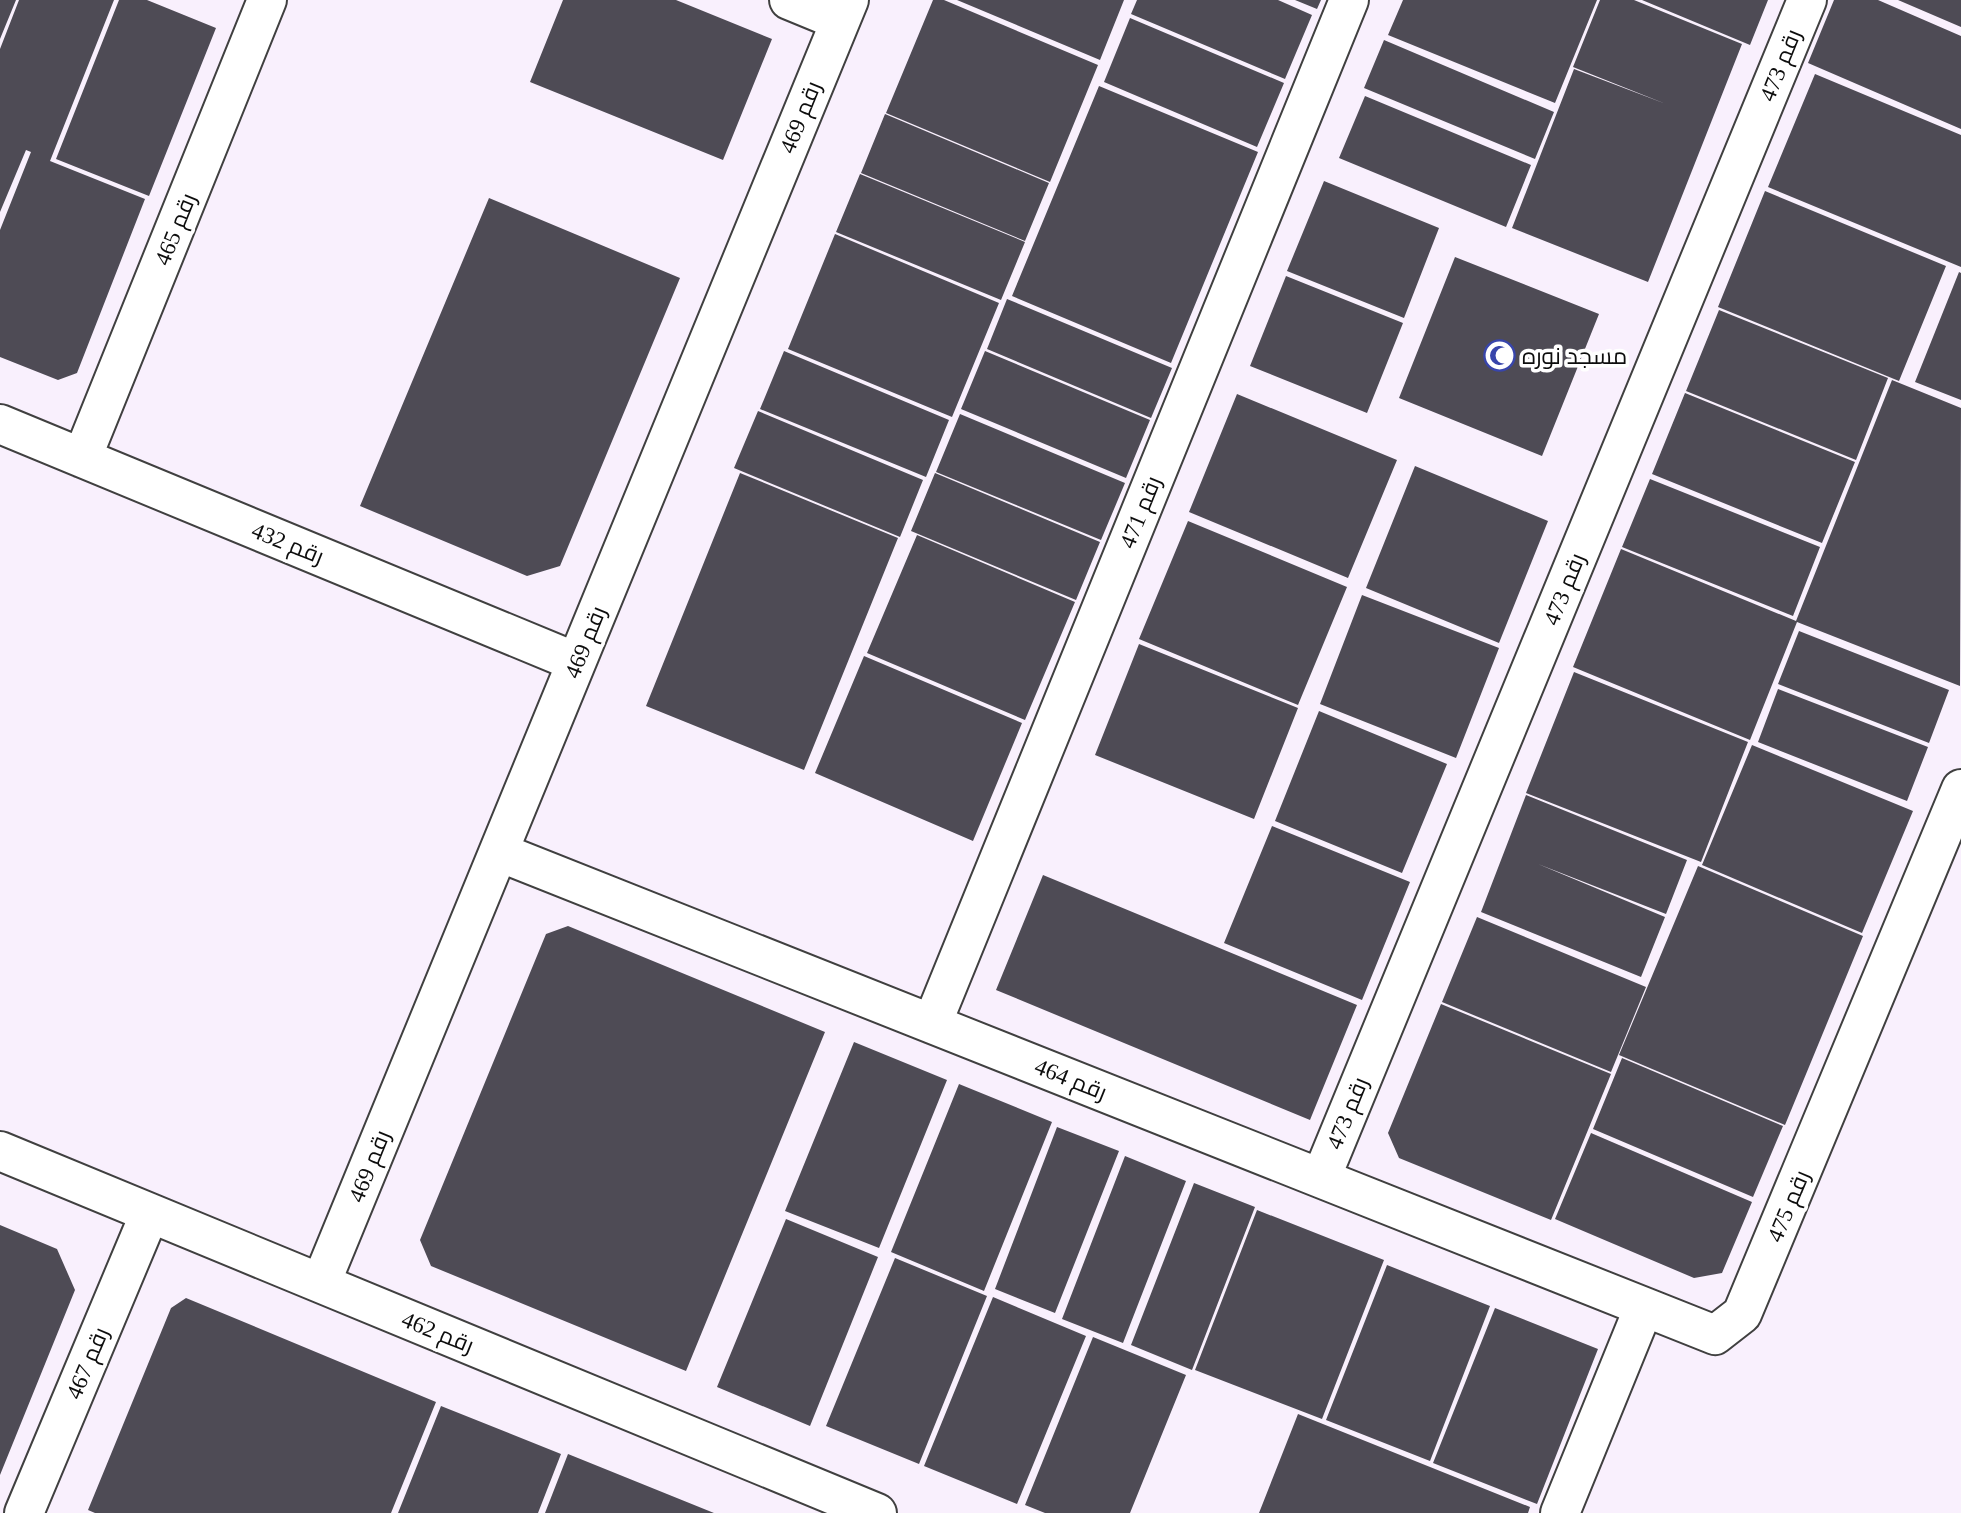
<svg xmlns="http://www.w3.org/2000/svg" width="1961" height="1513" font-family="'Times New Roman',Cairo,serif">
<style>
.building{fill:#4e4b55}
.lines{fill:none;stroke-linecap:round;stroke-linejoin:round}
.minor-casing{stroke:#404040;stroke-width:42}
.minor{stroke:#fff;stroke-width:38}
.labels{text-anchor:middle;stroke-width:7;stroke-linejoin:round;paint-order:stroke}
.street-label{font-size:23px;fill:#0d0d0d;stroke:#fff}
.poi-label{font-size:23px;fill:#0d0d0d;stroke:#fff;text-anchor:start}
</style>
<rect width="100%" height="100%" fill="#f9f0fd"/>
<!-- building -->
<path class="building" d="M0,0H16L0,39Z
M19,0H114L50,161L145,199L77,373L58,380L0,357V230L31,152L26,150L0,212V49Z
M119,0H147L216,28L149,196L56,159Z
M563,0H676L772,39L723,160L530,82Z
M933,0H944L1098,65L1050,182L886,113Z
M957,0H1124L1100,60Z
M1137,0H1278L1312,15L1285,79L1131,14Z
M1295,0H1321L1317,9Z
M1403,0H1597L1555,103L1388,35Z
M1600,0H1634L1742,44L1648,282L1512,228L1574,69L1666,104L1573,67Z
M1642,0H1768L1750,45Z
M1834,0H1878L1961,36V129L1808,63Z
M1898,0H1961V27Z
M1130,18L1284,83L1257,147L1104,82Z
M1384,40L1554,112L1535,159L1364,88Z
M1815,74L1961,135V267L1768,187Z
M1099,86L1258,152L1171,363L1012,296Z
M1365,96L1531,165L1506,227L1339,158Z
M885,114L1049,183L1025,241L861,173Z
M860,174L1025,242L1001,300L836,232Z
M1324,181L1439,228L1404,318L1287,271Z
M1765,191L1946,266L1899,381L1718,307Z
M489,198L680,278L560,566L527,576L360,506Z
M835,234L999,303L952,417L788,349Z
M1455,257L1599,314L1542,456L1399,398Z
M1959,272L1961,273V400L1915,382Z
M1286,276L1403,323L1367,413L1250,366Z
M1007,299L1172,368L1151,418L987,349Z
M1719,310L1888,378L1856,460L1686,391Z
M784,351L949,420L926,477L760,409Z
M985,351L1150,420L1126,478L961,409Z
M1892,380L1961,408L1960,686L1797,622L1750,740L1573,667L1621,549L1796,621Z
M1685,393L1855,462L1822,543L1652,474Z
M1237,394L1397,460L1348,578L1189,512Z
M758,411L923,480L900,537L734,468Z
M960,414L1125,483L1101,540L936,472Z
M1415,466L1548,521L1499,643L1366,588Z
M740,473L898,538L804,770L646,706Z
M935,473L1100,542L1076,600L911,531Z
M1650,479L1820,547L1793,616L1622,547Z
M1188,521L1347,587L1298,705L1139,639Z
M917,535L1075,602L1025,720L867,653Z
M1362,595L1499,648L1456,758L1320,704Z
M1799,631L1949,690L1929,743L1778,684Z
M1139,644L1298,708L1254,819L1095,755Z
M864,656L1022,723L973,841L815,773Z
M1574,672L1748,742L1701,862L1526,793Z
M1778,689L1928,747L1907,801L1758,742Z
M1319,711L1447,764L1402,873L1275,821Z
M1752,745L1913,811L1862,933L1702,865Z
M1526,795L1687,860L1666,914L1538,864L1665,917L1641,977L1481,912Z
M1272,826L1410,882L1362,1000L1224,943Z
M1698,866L1863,936L1785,1125L1619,1055Z
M1043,875L1357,1005L1310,1120L996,990Z
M1477,917L1646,987L1611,1072L1442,1002Z
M568,926L825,1032L686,1371L431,1266L420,1240L546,934Z
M1441,1004L1611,1074L1551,1220L1399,1158L1388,1133Z
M854,1042L947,1080L879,1248L785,1211Z
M1622,1058L1783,1126L1753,1197L1593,1129Z
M959,1084L1052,1122L984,1291L891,1252Z
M1057,1127L1119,1151L1055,1313L995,1289Z
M1591,1133L1752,1202L1722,1273L1694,1278L1555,1219Z
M1125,1156L1186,1181L1123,1343L1062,1319Z
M1194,1183L1255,1207L1192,1370L1131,1345Z
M1257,1210L1384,1260L1322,1419L1195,1370Z
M786,1219L878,1257L810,1426L717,1387Z
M0,1225L57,1249L75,1290L0,1475Z
M895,1258L987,1296L919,1464L826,1426Z
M1387,1265L1490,1306L1430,1461L1326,1420Z
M993,1297L1086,1336L1017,1504L924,1466Z
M186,1298L436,1402L391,1513H95L88,1510L171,1308Z
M1495,1308L1598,1349L1537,1504L1433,1463Z
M1093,1337L1186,1375L1130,1513H1045L1025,1505Z
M441,1406L561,1454L538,1513H398Z
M1298,1414L1530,1507L1528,1513H1259Z
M568,1454L714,1513H545Z"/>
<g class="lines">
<defs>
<path id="minor" d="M789,0L840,21
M0,424L576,662
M82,458L267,0
M499,852L1715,1335L1742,1314L1961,789
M932,1024L1349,0
M0,1151L877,1513
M1321,1178L1807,0
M321,1283L849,0
M24,1513L150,1213
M1560,1513L1644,1307"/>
</defs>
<!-- minor casing -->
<use href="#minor" class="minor-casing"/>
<!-- minor -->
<use href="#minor" class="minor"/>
</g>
<!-- icons -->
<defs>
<symbol id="mosque-ring" viewBox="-11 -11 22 22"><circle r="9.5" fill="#fff" stroke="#3845ab" stroke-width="1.5"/><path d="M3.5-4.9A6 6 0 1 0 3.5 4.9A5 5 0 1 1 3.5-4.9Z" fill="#3845ab"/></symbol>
</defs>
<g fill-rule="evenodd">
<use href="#mosque-ring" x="1482" y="338" width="35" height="35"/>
</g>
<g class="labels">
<!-- street labels -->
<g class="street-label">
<text transform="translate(1780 65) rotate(-68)" y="8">رقم 473</text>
<text transform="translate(800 117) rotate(-68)" y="8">رقم 469</text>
<text transform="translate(175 229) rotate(-68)" y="8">رقم 465</text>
<text transform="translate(1140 512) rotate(-68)" y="8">رقم 471</text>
<text transform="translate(288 543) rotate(22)" y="8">رقم 432</text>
<text transform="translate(1564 589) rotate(-68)" y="8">رقم 473</text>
<text transform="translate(585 642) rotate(-68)" y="8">رقم 469</text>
<text transform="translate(1071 1079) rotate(22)" y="8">رقم 464</text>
<text transform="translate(1347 1113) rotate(-68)" y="8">رقم 473</text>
<text transform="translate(369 1166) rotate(-68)" y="8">رقم 469</text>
<text transform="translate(1788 1206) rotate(-67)" y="8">رقم 475</text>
<text transform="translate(438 1332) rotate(22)" y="8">رقم 462</text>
<text transform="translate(87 1363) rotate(-67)" y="8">رقم 467</text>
</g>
<!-- poi labels -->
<g class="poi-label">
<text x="1522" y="364">مسجد نوره</text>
</g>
</g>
</svg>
